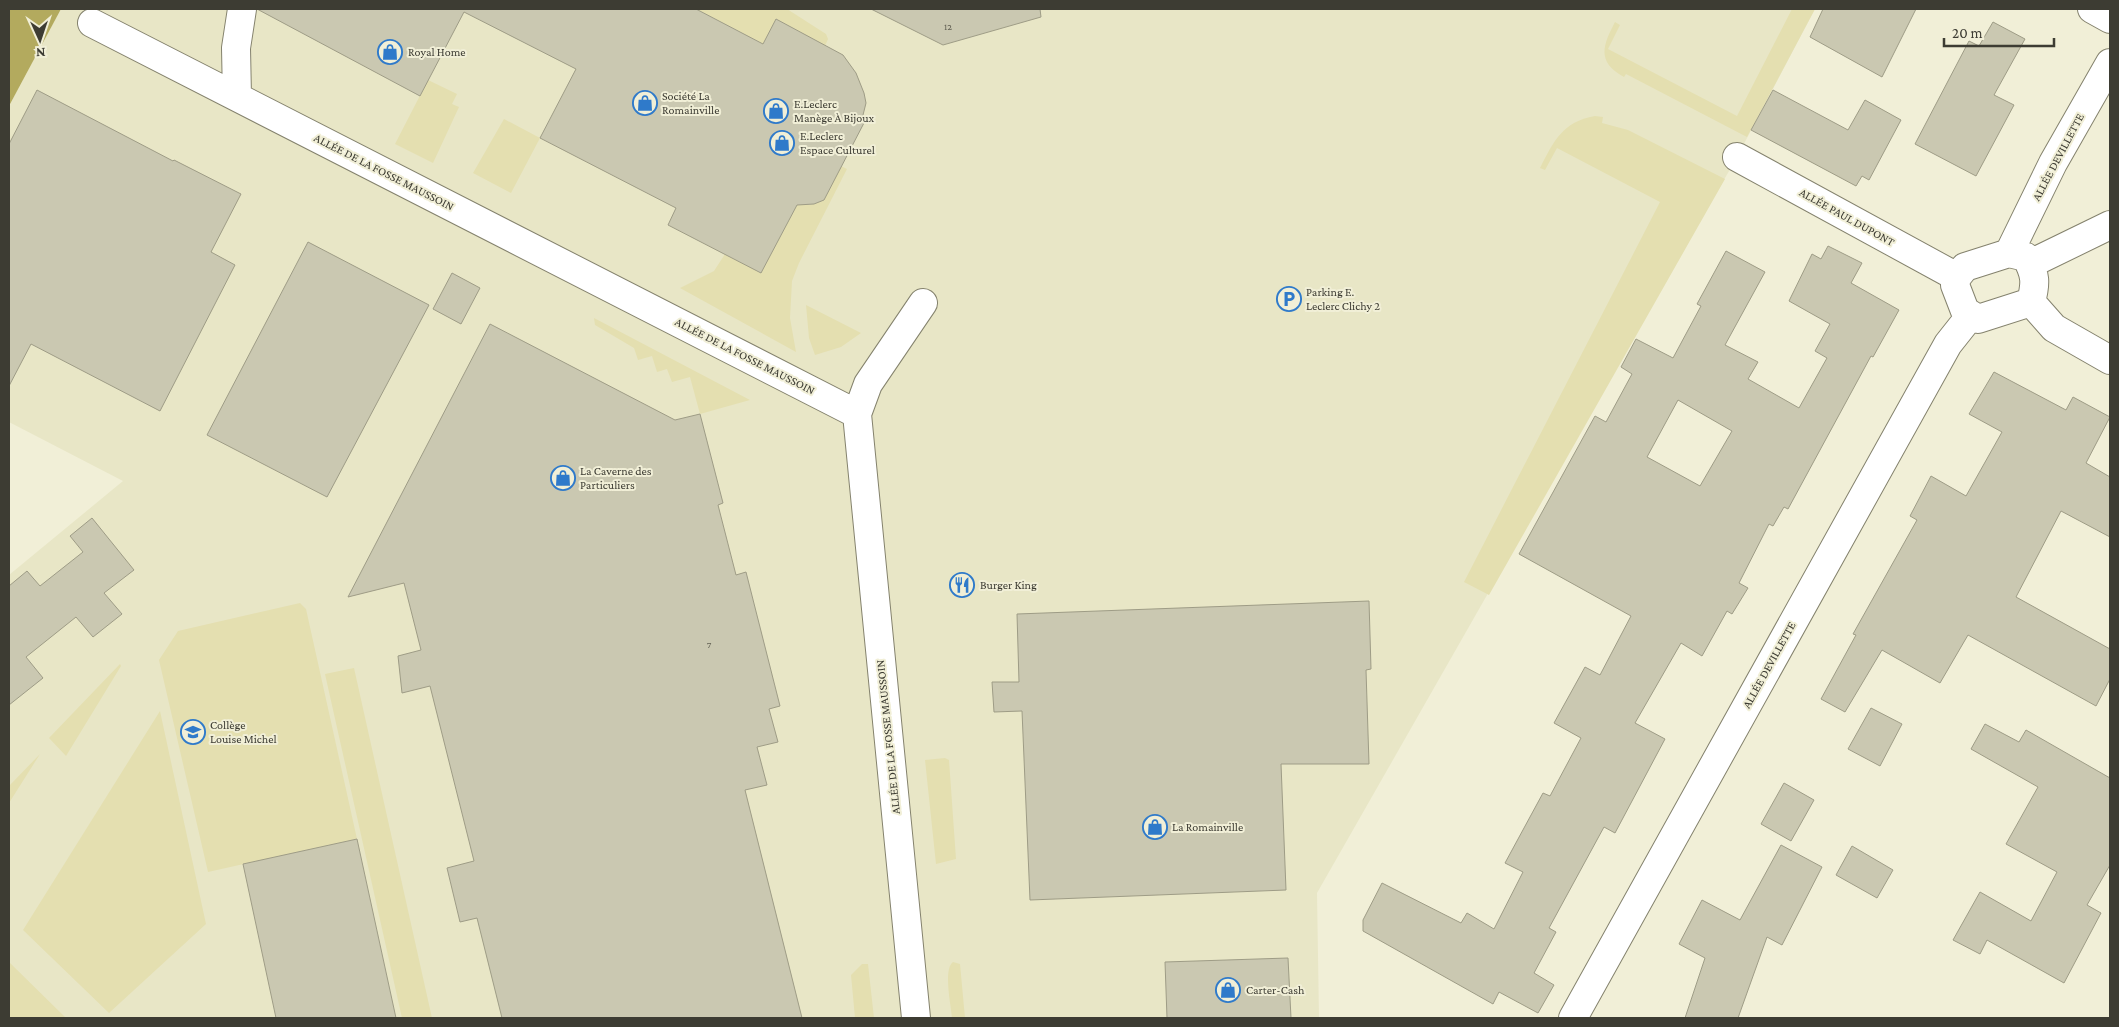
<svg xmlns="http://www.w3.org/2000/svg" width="2119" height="1027" font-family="'Crimson Pro',serif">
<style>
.built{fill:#e8e6c6}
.green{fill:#e4dfb0}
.forest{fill:#b3aa5e}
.building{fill:#cac8b1;stroke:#9e9c86;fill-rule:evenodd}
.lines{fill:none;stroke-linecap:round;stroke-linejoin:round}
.minor-casing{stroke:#84826d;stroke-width:30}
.minor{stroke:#fff;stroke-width:28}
.labels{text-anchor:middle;stroke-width:4;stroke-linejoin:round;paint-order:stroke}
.number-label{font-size:10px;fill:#605f52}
.poi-label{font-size:12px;fill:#3d3c33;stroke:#f1efd7;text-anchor:start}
.street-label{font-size:12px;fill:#3d3c33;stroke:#f1efd7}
</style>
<rect width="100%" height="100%" fill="#f1efd7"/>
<!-- built -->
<path class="built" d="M61,9H1815L1737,157L1317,893L1319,1018H9V575L123,481L9,422V106Z"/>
<!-- green -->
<path class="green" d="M696,9H787L826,34L828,39L825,46L776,19L763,44Z
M1792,9H1815L1747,137L1626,74L1624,77C1596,62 1603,45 1615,22L1620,25L1608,49L1737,116Z
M428,80L457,94L452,104L459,107L433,163L395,144Z
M1595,116L1603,117L1602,123L1628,130L1725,179L1489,595L1464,582L1660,202L1557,148L1545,170L1540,168C1554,141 1562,122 1595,116Z
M504,119L540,138L511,193L473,173Z
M841,166L847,169L799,263L792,281L790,318L796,352L680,288L714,271L725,254L800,200L810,205L824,200Z
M806,305L861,333L841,347L815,355L809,338Z
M594,318L750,400L700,414L690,377L672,382L667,369L657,372L652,356L638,360L634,348L595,325Z
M300,603L306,609L357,839L208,872L159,660L178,631Z
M120,664L121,666L66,756L49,738Z
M354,668L432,1018H402L325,674Z
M160,711L206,924L109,1013L23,930Z
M40,754L9,803V786Z
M945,758L949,760L956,859L936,864L925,760Z
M9,962L66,1018H9Z
M953,962L960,964L965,1018H952C951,1005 943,969 953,962Z
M862,964H868L874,1018H855L851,975Z"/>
<!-- forest -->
<path class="forest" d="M9,9H61L9,106Z"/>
<!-- building -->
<path class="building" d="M257,9H696L763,44L776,19L843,55L856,73L864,93L866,103L862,119L865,121L824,200L814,204L797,205L761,273L668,225L676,208L540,138L576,69L464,12L420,96Z
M871,9H1040L1041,17L943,45Z
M1823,9H1916L1882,77L1810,37Z
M1993,22L2025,39L1994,95L2014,105L1976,176L1915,144L1969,41L1979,46Z
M37,90L173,161L174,160L241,194L211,252L235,265L160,411L31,344L9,386V144Z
M1773,90L1848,130L1865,100L1901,120L1869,180L1862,176L1856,186L1751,130Z
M308,242L429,305L327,497L207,435Z
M1828,246L1862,263L1851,283L1899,310L1873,357L1871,356L1788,509L1784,507L1773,526L1769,524L1739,583L1748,588L1732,614L1727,611L1702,656L1681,643L1635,723L1665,739L1615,833L1604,827L1549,928L1556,932L1534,973L1554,985L1538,1013L1499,992L1493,1004L1363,931V920L1382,883L1461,923L1467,913L1494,929L1523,872L1505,863L1543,793L1550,796L1581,738L1554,723L1585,667L1600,675L1631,616L1519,554L1595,416L1606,422L1632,374L1621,367L1636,339L1673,358L1701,306L1697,304L1726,251L1765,272L1725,345L1758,362L1748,379L1799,408L1827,358L1815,351L1830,324L1789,301L1812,254L1821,259ZM1678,400L1732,431L1700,486L1647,457Z
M452,273L480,288L461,324L433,309Z
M490,324L675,420L700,414L723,503L718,505L736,575L746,572L780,706L769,709L778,742L757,747L767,785L745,790L802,1018H502L477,918L460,922L447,868L474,861L430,686L402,693L398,656L421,650L404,583L348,597Z
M1994,372L2066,410L2073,397L2110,417L2086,463L2110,477V537L2061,511L2016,597L2110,649V679L2096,706L1968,635L1940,683L1882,650L1845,712L1821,699L1856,635L1853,634L1917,520L1910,516L1931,476L1966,496L2002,432L1969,414Z
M92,518L134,570L104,593L122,614L93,637L76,617L26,657L43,678L9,705V586L27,571L40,586L83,552L70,536Z
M1369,601L1371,669L1366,670L1369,764H1281L1286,890L1030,900L1022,711L994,712L992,682H1019L1017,614Z
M1871,708L1902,724L1880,766L1848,749Z
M1985,724L2019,742L2026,730L2110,778V865L2087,905L2101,913L2064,983L1987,940L1980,954L1953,940L1980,892L2031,921L2057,872L2006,844L2038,787L1971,749Z
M1784,783L1814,800L1791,841L1761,824Z
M357,839L396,1018H276L243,864Z
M1781,845L1822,867L1782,945L1767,937L1738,1018H1685L1705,958L1679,944L1702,900L1740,920Z
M1852,846L1893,870L1877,898L1836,875Z
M1288,958L1291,1018H1167L1165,962Z"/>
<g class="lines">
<defs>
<path id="minor" d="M2092,9L2110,19
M92,23L857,414L916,1018
M237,97L236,48L242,9
M1737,157L1957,277
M2009,253L2026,257C2036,275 2036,283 2031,302L1978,319L1965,311L1955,285L1957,277L1965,267Z
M2009,253L2053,163L2110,63
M2030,264L2110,225
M2031,302L2054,328L2110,360
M857,414L868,384L923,303
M1573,1018L1948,344L1971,315"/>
</defs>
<!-- minor casing -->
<use href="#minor" class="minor-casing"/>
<!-- minor -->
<use href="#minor" class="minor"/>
</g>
<!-- icons -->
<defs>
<symbol id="shop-ring" viewBox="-11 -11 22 22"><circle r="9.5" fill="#f1efd7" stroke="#2f7aca" stroke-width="1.5"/><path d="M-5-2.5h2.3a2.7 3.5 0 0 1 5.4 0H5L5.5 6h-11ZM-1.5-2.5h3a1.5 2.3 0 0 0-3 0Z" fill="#2f7aca"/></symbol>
<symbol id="parking-ring" viewBox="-11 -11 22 22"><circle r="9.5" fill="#f1efd7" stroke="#2f7aca" stroke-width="1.5"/><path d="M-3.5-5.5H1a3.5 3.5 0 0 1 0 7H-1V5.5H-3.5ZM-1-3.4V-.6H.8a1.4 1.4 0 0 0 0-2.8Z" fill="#2f7aca"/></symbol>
<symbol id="restaurant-ring" viewBox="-11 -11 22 22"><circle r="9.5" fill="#f1efd7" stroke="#2f7aca" stroke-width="1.5"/><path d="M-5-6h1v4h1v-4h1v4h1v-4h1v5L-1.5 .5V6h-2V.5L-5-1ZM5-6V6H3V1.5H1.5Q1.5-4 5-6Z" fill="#2f7aca"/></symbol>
<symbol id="school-ring" viewBox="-11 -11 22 22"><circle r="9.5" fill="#f1efd7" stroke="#2f7aca" stroke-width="1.5"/><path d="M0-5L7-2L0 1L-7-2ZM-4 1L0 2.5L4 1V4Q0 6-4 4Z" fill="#2f7aca"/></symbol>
</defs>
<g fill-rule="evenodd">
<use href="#shop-ring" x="376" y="38" width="28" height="28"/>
<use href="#shop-ring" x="631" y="89" width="28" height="28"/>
<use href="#shop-ring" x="762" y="97" width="28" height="28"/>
<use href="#shop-ring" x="768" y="129" width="28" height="28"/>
<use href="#parking-ring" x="1275" y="285" width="28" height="28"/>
<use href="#shop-ring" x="549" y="464" width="28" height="28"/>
<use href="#restaurant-ring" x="948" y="571" width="28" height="28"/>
<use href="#school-ring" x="179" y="718" width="28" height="28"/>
<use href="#shop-ring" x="1141" y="813" width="28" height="28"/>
<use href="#shop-ring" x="1214" y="976" width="28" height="28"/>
</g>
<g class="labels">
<!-- number labels -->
<g class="number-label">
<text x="948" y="30">12</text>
<text x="709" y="648">7</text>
</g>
<!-- poi labels -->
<g class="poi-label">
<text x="408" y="56">Royal Home</text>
<text x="662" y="100">Société La<tspan x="662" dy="14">Romainville</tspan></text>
<text x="794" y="108">E.Leclerc<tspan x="794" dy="14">Manège À Bijoux</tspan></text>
<text x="800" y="140">E.Leclerc<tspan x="800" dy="14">Espace Culturel</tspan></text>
<text x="1306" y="296">Parking E.<tspan x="1306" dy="14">Leclerc Clichy 2</tspan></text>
<text x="580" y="475">La Caverne des<tspan x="580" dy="14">Particuliers</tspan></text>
<text x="980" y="589">Burger King</text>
<text x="210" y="729">Collège<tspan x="210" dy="14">Louise Michel</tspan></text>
<text x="1172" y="831">La Romainville</text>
<text x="1246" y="994">Carter-Cash</text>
</g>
<!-- street labels -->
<g class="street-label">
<text transform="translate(2058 157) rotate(-62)" y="4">ALLÉE DEVILLETTE</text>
<text transform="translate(384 172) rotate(27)" y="4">ALLÉE DE LA FOSSE MAUSSOIN</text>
<text transform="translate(1847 217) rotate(29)" y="4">ALLÉE PAUL DUPONT</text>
<text transform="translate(745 356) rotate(27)" y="4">ALLÉE DE LA FOSSE MAUSSOIN</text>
<text transform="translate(1769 665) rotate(-61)" y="4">ALLÉE DEVILLETTE</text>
<text transform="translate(888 737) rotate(-96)" y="4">ALLÉE DE LA FOSSE MAUSSOIN</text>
</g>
</g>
<!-- border -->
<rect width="2119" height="1027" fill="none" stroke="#3d3c33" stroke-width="20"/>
<!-- north arrow -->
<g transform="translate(40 40) rotate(177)" stroke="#f1efd7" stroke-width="4" paint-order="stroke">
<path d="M0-4L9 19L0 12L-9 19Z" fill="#3d3c33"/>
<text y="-8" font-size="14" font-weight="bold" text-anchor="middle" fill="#3d3c33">N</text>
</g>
<!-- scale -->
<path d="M1944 38v8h110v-8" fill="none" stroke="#3d3c33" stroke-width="2.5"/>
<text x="1952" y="38" font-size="15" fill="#3d3c33" stroke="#f1efd7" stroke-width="4" paint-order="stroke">20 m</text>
</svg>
